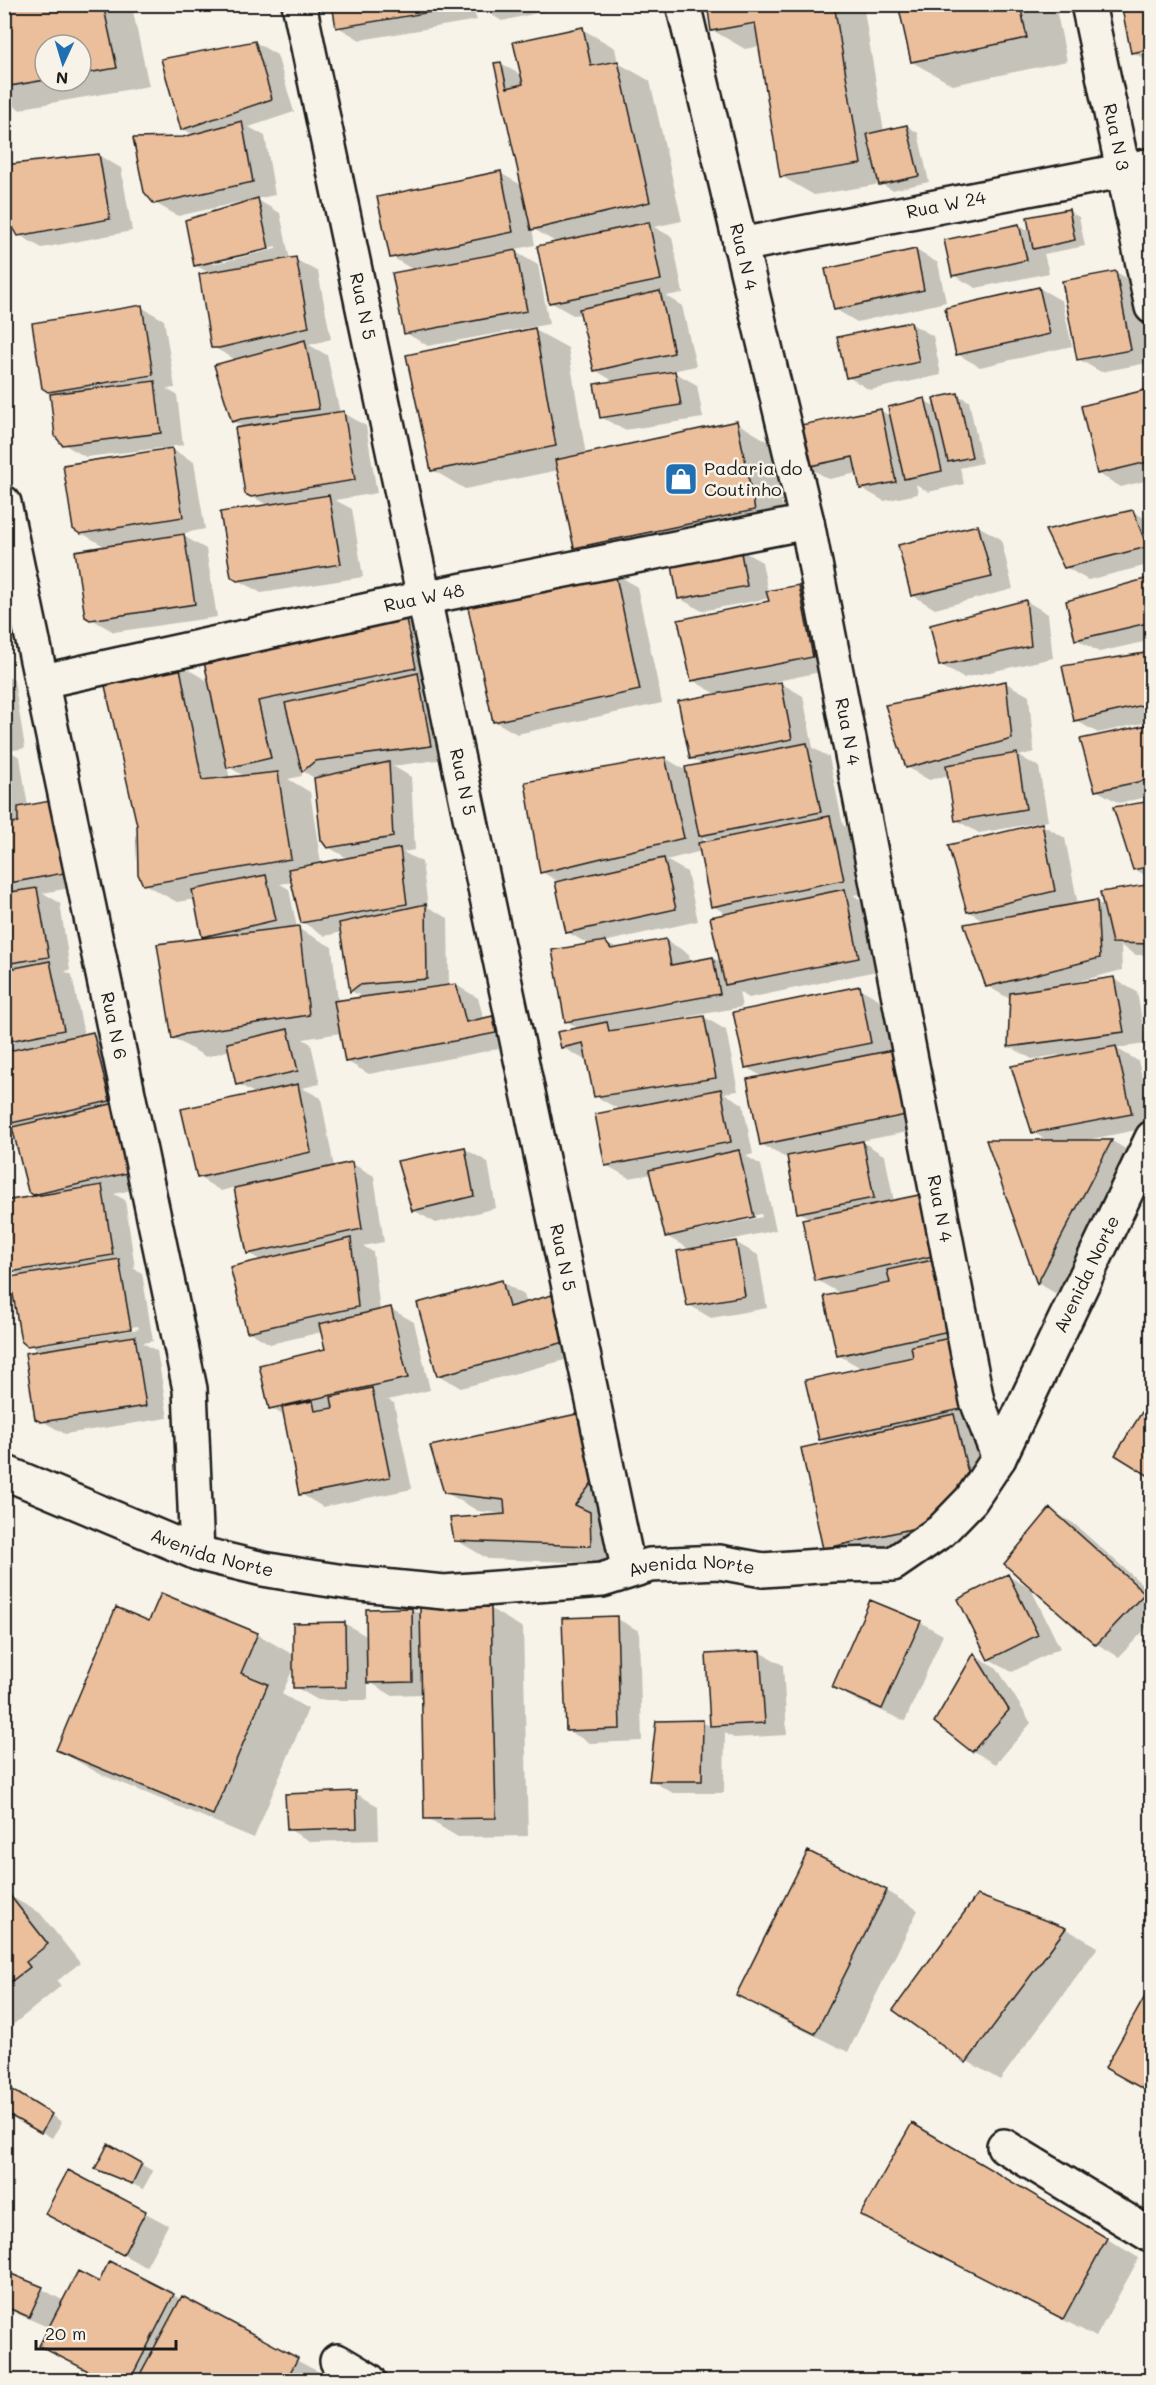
<svg xmlns="http://www.w3.org/2000/svg" width="1156" height="2385" font-family="Mali,sans-serif">
<style>
.shadow{fill:#0003;fill-rule:evenodd}
.building{fill:#ecbf9c;stroke:#1c1c1c;stroke-width:1.5}
.lines{fill:none;stroke-linecap:round;stroke-linejoin:round}
.minor-casing{stroke:#1c1c1c;stroke-width:38}
.minor{stroke:#f7f3e8;stroke-width:33}
.labels{text-anchor:middle;stroke-width:5;stroke-linejoin:round;paint-order:stroke}
.street-label{font-size:18px;fill:#1c1c1c;stroke:#f7f3e8}
.poi-label{font-size:18px;fill:#1c1c1c;stroke:#f7f3e8;text-anchor:start}
</style>
<rect width="100%" height="100%" fill="#f7f3e8"/>
<filter id="ink" filterUnits="userSpaceOnUse"><feTurbulence type="fractalNoise" baseFrequency=".0167" numOctaves="2"/><feDisplacementMap in="SourceGraphic" scale="12" xChannelSelector="R" yChannelSelector="G"/><feConvolveMatrix kernelMatrix="1 2 1 2 8 2 1 2 1" color-interpolation-filters="sRGB"/></filter>
<g filter="url(#ink)">
<!-- shadow -->
<path class="shadow" d="M4,4H128L132,7L149,86L28,107L21,110L4,100ZM45,45H81V81H45Z
M333,4H471L477,20L360,40L338,27Z
M479,4H577L502,21L480,8Z
M708,4H863L884,132L907,126L918,133L929,182L892,190L881,184L814,195L781,176L760,46L745,49L712,30Z
M900,4H1055L1067,61L953,85L912,62Z
M1152,4V63L1132,52Z
M582,29L615,48L618,63L650,81L682,221L654,227L672,237L683,293L666,296L682,306L696,366L672,371L697,385L703,418L624,430L601,417L615,382L595,370L581,314L573,315L550,302L557,243L532,228L535,245L512,250L538,265L549,324L428,346L406,333L415,271L392,257L500,173L523,186L501,64L523,76Z
M255,42L277,55L294,112L249,127L265,136L275,195L256,199L280,213L290,260L295,259L318,272L331,339L309,345L327,355L340,413H344L366,426L377,493L335,500L352,509L363,577L261,593L238,580L269,506L246,493L245,428L233,421L236,360L213,347L209,273L195,265L241,205L240,202L178,216L155,203L183,138L194,135L183,129ZM276,246V249L213,264V260Z
M98,155L121,168L132,231L42,248L19,235Z
M1068,211L1079,217L1085,246L1044,254L1049,273L976,288L953,275L1018,225L1031,233Z
M916,250L938,263L946,302L857,322L835,309Z
M1116,272L1139,285L1152,362L1101,372L1078,359Z
M1039,288L1062,301L1072,346L980,367L957,354Z
M141,307L164,320L175,388L166,389L177,395L183,445L168,447L194,462L205,529L180,534L206,549L217,617L114,632L86,616L107,548L80,532L161,451V448L86,457L63,444L57,395L49,391Z
M910,323L933,336L941,375L870,390L848,377Z
M535,330L568,348L586,455L737,423L769,442L787,528L608,566L575,547L559,470L465,489L433,470Z
M1149,391L1152,392V479L1121,487L1099,474Z
M958,395L969,401L982,463L960,468L964,484L928,492L916,484L918,494L884,501L861,488L858,473L829,479L806,466L881,411L892,417L924,400L936,407Z
M1133,512L1152,522V564L1088,580L1065,567Z
M978,526L1001,539L1013,589L935,609L912,595Z
M739,549L762,562L768,592L799,586L821,599L835,669L777,681L803,696L813,748L829,757L843,825L853,831L866,893L853,895L867,904L881,970L749,998L739,992L742,1007L659,1022V1025L704,1017L726,1030L738,1091L724,1093L743,1104L753,1154L746,1156L761,1165L776,1230L708,1245L709,1247L735,1242L758,1255L767,1308L711,1318L689,1305L691,1250L666,1236L652,1174L629,1178L606,1165L620,1110L595,1096L588,1059L585,1060L562,1047L580,1029L566,1021L590,945L567,932L559,882L542,872L665,758L687,771L703,765L691,758L718,695L692,680L771,602L770,598L702,611L679,598ZM703,837L712,842L705,843ZM702,851L713,906L728,915L722,963L713,958L690,963L689,954L666,940L617,949L604,942L698,921L687,872L666,860ZM761,1214L762,1217L683,1234V1231Z
M615,573L637,587L662,703L517,734L494,721Z
M1152,579V640L1099,652L1076,639Z
M1026,601L1048,614L1053,658L963,678L941,665Z
M404,616L437,635L452,758L393,766L411,777L415,850L403,852L422,862L428,907L448,918L449,986L456,985L478,998L484,1020L492,1018L515,1031L518,1045L369,1074L346,1061L341,1033L303,1039L311,1044L320,1084L302,1088L321,1098L334,1167L351,1163L374,1176L384,1242L363,1246L373,1252L380,1311L391,1309L414,1322L430,1390L388,1400L394,1403L412,1489L323,1507L301,1494L285,1416L271,1408L327,1351L322,1332L270,1344L248,1331L262,1261L248,1253L235,1187L221,1191L198,1177L256,1094L238,1084L230,1050L206,1057L173,1038L158,945L210,939L204,936L196,899L177,902L144,884L178,664L210,682ZM227,766L239,773L246,777L230,779ZM301,770L316,779L328,847L349,859L321,864L310,792L288,779L302,776ZM293,882L302,922L325,936L342,932L351,991L365,998L338,1002L332,947L297,928L289,889L280,884Z
M1152,653V721L1098,733L1075,720Z
M4,675L14,680L25,748L9,751L20,757L28,807L50,803L86,885L43,893L60,903L70,970L65,971L72,975L84,1035L93,1033L115,1046L158,1184L114,1194L125,1200L135,1268H133L142,1273L153,1341L143,1343L157,1351L168,1418L65,1434L37,1418L41,1352L28,1344L20,1276L11,1271L40,1197L29,1190L14,1127L4,1121ZM138,1326L139,1329L41,1345V1342Z
M1006,683L1029,696L1034,752L1019,756L1039,767L1048,821L979,833L956,820L949,775L929,780L907,767L887,706Z
M1152,726V796L1119,803L1096,790Z
M1152,802V879L1134,869Z
M1041,824L1065,838L1078,905L1096,902L1105,907L1152,886V955H1136L1121,946L1122,970L1072,983L1073,985L1114,979L1137,992L1146,1044L1116,1048L1138,1061L1152,1116V1127L1086,1140L1112,1141L1134,1154L1060,1296L1038,1283L988,1142H1049L1033,1132L1059,1055L1032,1059L1009,1046L1010,999L987,986L986,922L968,911Z
M859,988L882,1001L892,1052L928,1128L861,1141L885,1156L894,1202L919,1197L942,1210L977,1428L992,1494L960,1536L847,1561L825,1548L828,1444L820,1439L863,1369L838,1355L841,1294L817,1280L811,1219L799,1212L788,1156L784,1157L761,1144L763,1077L746,1067Z
M465,1149L488,1162L496,1208L436,1223L413,1210Z
M502,1282L524,1295L527,1304L552,1297L574,1310L587,1354L461,1388L438,1375Z
M576,1416L609,1435L623,1564L488,1559L456,1540L504,1514L478,1511L445,1492Z
M1051,1510L1073,1523L1152,1593V1622L1119,1657L1097,1644Z
M1008,1576L1031,1589L1060,1648L1012,1672L989,1659Z
M412,1609L422,1615L491,1609L523,1628L528,1836L458,1837L426,1818L423,1694L391,1695L368,1681V1700H318L295,1687V1664L282,1694L308,1709L254,1838L98,1773L58,1750L150,1623L257,1634L295,1656L344,1623L368,1637Z
M616,1618L639,1631L642,1741L590,1743L567,1730Z
M920,1622L943,1635L905,1721L856,1700L834,1687Z
M760,1652L783,1665L787,1735L734,1738L725,1733L724,1793H673L650,1780L702,1722L712,1727L707,1655Z
M975,1655L997,1668L1031,1723L996,1764L973,1751Z
M355,1793L378,1806L379,1840L311,1842L288,1829Z
M886,1891L918,1910L848,2052L770,2014L738,1995Z
M8,1895L40,1913L80,1963L57,1981L61,1986L4,2032V1897Z
M978,1897L1066,1929L1098,1947L1000,2080L967,2061Z
M4,2086L62,2122L52,2138L13,2115L4,2131Z
M945,2143L1139,2258L1096,2337L862,2214Z
M108,2146L153,2171L143,2189L97,2168Z
M68,2172L168,2225L146,2267L69,2226Z
M4,2272L42,2289L64,2301L173,2295L330,2378L328,2380H105L41,2346L50,2328L4,2308Z"/>
<!-- building -->
<path class="building" d="M4,4H103L117,68L81,74V45H45V80L4,87Z
M332,4H454L455,8L336,28Z
M477,4H499L478,9Z
M707,4H834L861,164L780,177L755,23L711,31Z
M898,4H1020L1027,38L911,62Z
M1121,4H1152V49L1131,53Z
M583,27L591,66L618,61L650,202L531,230L494,63L501,62L507,88L523,84L513,42Z
M255,41L272,99L181,130L161,59Z
M242,121L253,182L154,204L144,192L133,138L183,137Z
M907,125L919,176L879,185L867,134Z
M99,154L110,219L18,236L10,222L4,197V165Z
M501,171L513,232L390,258L377,197Z
M258,198L269,249L194,266L185,220Z
M1069,209L1075,240L1033,249L1027,217Z
M649,222L661,280L549,303L537,246Z
M1019,224L1027,260L952,276L944,240Z
M916,249L924,290L834,310L825,269Z
M516,250L527,311L404,334L392,273Z
M296,257L309,327L219,348H211L199,274Z
M1116,271L1131,350L1077,360L1062,281Z
M1039,287L1050,334L956,355L945,308Z
M660,291L674,353L594,371L579,309Z
M142,305L153,375L48,392L42,388L32,323Z
M911,322L919,362L846,378L837,337Z
M535,328L556,446L431,471L406,355Z
M305,340L319,409L241,419L232,422L214,365Z
M675,371L681,405L600,418L594,384Z
M155,381L161,433L62,445L55,436L50,394Z
M1149,389L1152,398V461L1097,474L1081,406Z
M958,393L972,457L948,462L933,398Z
M925,398L942,471L904,479L888,407Z
M881,409L896,482L860,489L853,457L805,467L796,426Z
M344,411L355,480L251,497L245,494L235,428Z
M737,421L755,510L574,548L555,460Z
M172,448L183,517L80,534L73,529L63,465Z
M329,495L341,564L237,581L231,577L220,512Z
M1133,510L1147,547L1064,568L1045,530Z
M978,525L992,577L911,596L898,545Z
M184,534L195,604L90,620L85,617L75,551Z
M740,547L747,586L678,599L671,560Z
M615,572L640,690L493,722L467,603Z
M1152,577V622L1075,640L1066,601Z
M799,585L813,657L691,681L678,620L769,601L766,591Z
M1026,600L1031,646L939,666L930,625Z
M405,614L416,668L258,701L271,758L227,768L203,657Z
M1152,652V703L1074,721L1062,666Z
M179,663L202,780L278,772L291,859L143,885L138,874L137,825L103,677Z
M418,673L431,746L315,761L302,772L285,703Z
M1006,681L1012,739L906,768L885,705Z
M781,682L792,739L690,759L678,701Z
M1152,724V779L1095,791L1080,739Z
M807,743L821,812L699,836L685,767Z
M1017,753L1026,809L955,821L946,765Z
M665,757L684,838L540,873L525,782Z
M389,762L393,837L327,848L321,840L314,778Z
M4,784L9,812L4,813Z
M50,801L64,873L4,884V824L18,822V807Z
M1152,801V866L1133,870L1113,807Z
M830,816L844,880L711,907L698,843Z
M1042,823L1055,891L967,912L948,845Z
M400,848L407,904L301,923L288,869Z
M664,858L676,909L566,933L555,882Z
M266,875L276,920L202,937L192,890Z
M1152,884V944L1112,943L1100,892Z
M37,888L49,957L4,964V893Z
M845,889L859,958L725,985L710,917Z
M1097,900L1100,958L986,987L964,924Z
M426,904L427,979L359,985L350,992L339,923Z
M299,926L309,1015L185,1034L172,1039L157,944Z
M666,939L671,965L713,957L720,994L565,1022L552,950L605,941L611,949Z
M50,961L64,1030L4,1042V970Z
M1114,977L1124,1032L1008,1047L1010,993Z
M456,984L466,1022L493,1016L496,1033L345,1062L334,1001Z
M860,986L871,1043L745,1068L733,1012Z
M704,1016L716,1078L594,1097L583,1043L561,1048L557,1032L607,1022L609,1031Z
M288,1029L298,1071L236,1085L227,1043Z
M93,1032L110,1101L7,1124L4,1123V1052Z
M1116,1046L1132,1114L1032,1133L1011,1066Z
M893,1050L906,1115L760,1145L747,1079Z
M298,1084L311,1152L197,1178L181,1109Z
M721,1089L731,1142L605,1166L595,1114Z
M120,1102L136,1171L33,1195L28,1191L12,1127Z
M986,1140H1112L1037,1284Z
M863,1141L874,1198L797,1213L787,1156Z
M465,1147L474,1196L412,1211L397,1161Z
M739,1150L754,1217L665,1237L649,1170Z
M352,1162L362,1229L247,1254L234,1188Z
M102,1185L113,1255L10,1272L4,1268V1201Z
M919,1195L933,1256L815,1281L802,1219Z
M351,1238L358,1307L247,1332L230,1267Z
M736,1241L745,1296L687,1306L677,1251Z
M119,1259L131,1329L27,1346L21,1341L10,1277Z
M933,1260L949,1331L837,1356L824,1296L890,1283L887,1270Z
M502,1280L509,1307L552,1295L565,1342L437,1376L417,1303Z
M391,1307L408,1378L269,1409L259,1365L325,1349L319,1324Z
M135,1336L146,1406L41,1422L35,1419L25,1353Z
M960,1336L975,1406L819,1440L805,1380L913,1357L911,1346Z
M372,1388L390,1477L299,1495L282,1407L313,1401L315,1411L333,1408L331,1397Z
M1152,1396V1478L1115,1455Z
M577,1414L594,1480L575,1505L590,1512L591,1546L454,1541L450,1518L505,1514L504,1500L444,1493L430,1446Z
M954,1414L970,1481L937,1523L823,1549L801,1448Z
M1050,1508L1145,1593L1096,1645L1004,1564Z
M1008,1574L1038,1635L988,1660L958,1599Z
M161,1593L258,1633L241,1673L268,1684L213,1815L56,1750L116,1607L149,1621Z
M870,1600L921,1621L882,1709L832,1687Z
M491,1607L496,1818L424,1819L420,1608Z
M412,1608L413,1682L367,1683L366,1609Z
M617,1616L620,1729L566,1731L562,1618Z
M345,1622L346,1687L293,1688V1623Z
M760,1651L765,1723L710,1726L706,1654Z
M974,1653L1009,1710L972,1752L934,1722Z
M703,1720L702,1781H649L656,1721Z
M356,1791L357,1828L287,1830L285,1794Z
M808,1851L887,1890L815,2034L736,1995Z
M8,1893L48,1944L26,1962L30,1967L4,1987V1895Z
M977,1895L1066,1928L966,2063L893,2010Z
M1152,1984V2094L1105,2068Z
M6,2086L52,2114L41,2133L4,2112Z
M912,2123L1107,2238L1063,2319L860,2215Z
M108,2144L142,2163L132,2184L95,2169Z
M68,2170L146,2211L123,2255L45,2214Z
M109,2261L174,2294L130,2380H106L39,2346L78,2271L99,2282Z
M4,2271L43,2287L29,2317L4,2306Z
M182,2296L298,2358L286,2380H137Z"/>
<g class="lines">
<defs>
<g id="minor">
<path id="s1" d="M299,4L626,1558"/>
<path id="s2" d="M683,4L807,522L977,1401L999,1458"/>
<path id="s3" d="M1088,4L1152,307"/>
<path id="s4" d="M740,245L1152,165"/>
<path id="s5" d="M4,503L190,1389L197,1553"/>
<path id="s6" d="M43,681L423,598L807,522"/>
<path id="s7" d="M4,1472L197,1553L263,1569L304,1576L351,1583L444,1592L602,1580L650,1565L719,1562L763,1570L833,1565L893,1564L941,1531L971,1500L999,1458L1152,1138"/>
<path d="M1004,2146L1152,2236"/>
<path d="M337,2361L369,2380"/>
</g>
</defs>
<!-- minor casing -->
<use href="#minor" class="minor-casing"/>
<!-- minor -->
<use href="#minor" class="minor"/>
</g>
</g>
<!-- icons -->
<defs>
<symbol id="shop-square" viewBox="-11 -11 22 22"><rect x="-9" y="-9" width="18" height="18" rx="4" fill="#1f6fb2" stroke="#f7f3e8"/><path d="M-5-2.5h2.3a2.7 3.5 0 0 1 5.4 0H5L5.5 6h-11ZM-1.5-2.5h3a1.5 2.3 0 0 0-3 0Z" fill="#fff"/></symbol>
</defs>
<g fill-rule="evenodd">
<use href="#shop-square" x="662" y="460" width="38" height="38"/>
</g>
<g class="labels">
<!-- street labels -->
<g class="street-label">
<text dy="6" stroke="none"><textPath href="#s3" startOffset="136">Rua N 3</textPath></text>
<text dy="6" stroke="none"><textPath href="#s4" startOffset="210">Rua W 24</textPath></text>
<text dy="6" stroke="none"><textPath href="#s2" startOffset="260">Rua N 4</textPath></text>
<text dy="6" stroke="none"><textPath href="#s1" startOffset="309">Rua N 5</textPath></text>
<text dy="6" stroke="none"><textPath href="#s6" startOffset="390">Rua W 48</textPath></text>
<text dy="6" stroke="none"><textPath href="#s2" startOffset="746">Rua N 4</textPath></text>
<text dy="6" stroke="none"><textPath href="#s1" startOffset="795">Rua N 5</textPath></text>
<text dy="6" stroke="none"><textPath href="#s5" startOffset="534">Rua N 6</textPath></text>
<text dy="6" stroke="none"><textPath href="#s2" startOffset="1232">Rua N 4</textPath></text>
<text dy="6" stroke="none"><textPath href="#s1" startOffset="1281">Rua N 5</textPath></text>
<text dy="6" stroke="none"><textPath href="#s7" startOffset="1268">Avenida Norte</textPath></text>
<text dy="6" stroke="none"><textPath href="#s7" startOffset="224">Avenida Norte</textPath></text>
<text dy="6" stroke="none"><textPath href="#s7" startOffset="710">Avenida Norte</textPath></text>
</g>
<!-- poi labels -->
<g class="poi-label">
<text x="704" y="475">Padaria do<tspan x="704" dy="21">Coutinho</tspan></text>
</g>
</g>
<!-- margin -->
<rect width="1156" height="2385" fill="none" stroke="#f7f3e8" stroke-width="24"/>
<rect x="12" y="12" width="1132" height="2361" fill="none" stroke="#1c1c1c" stroke-width="2" filter="url(#ink)"/>
<!-- north arrow -->
<g transform="translate(63 63) rotate(184)"><circle r="28" fill="#f7f3e8" stroke="#9f9d96" stroke-width="1.5"/>
<path d="M0-4.5L10 22L0 15L-10 22Z" fill="#1f6fb2"/>
<text y="-9" font-size="16" font-weight="bold" text-anchor="middle" fill="#1c1c1c">N</text>
</g>
<!-- scale -->
<path d="M36 2340v9h140v-9" fill="none" stroke="#1c1c1c" stroke-width="3"/>
<text x="45" y="2340" font-size="18" fill="#1c1c1c" stroke="#f7f3e8" stroke-width="4.5" paint-order="stroke">20 m</text>
</svg>
